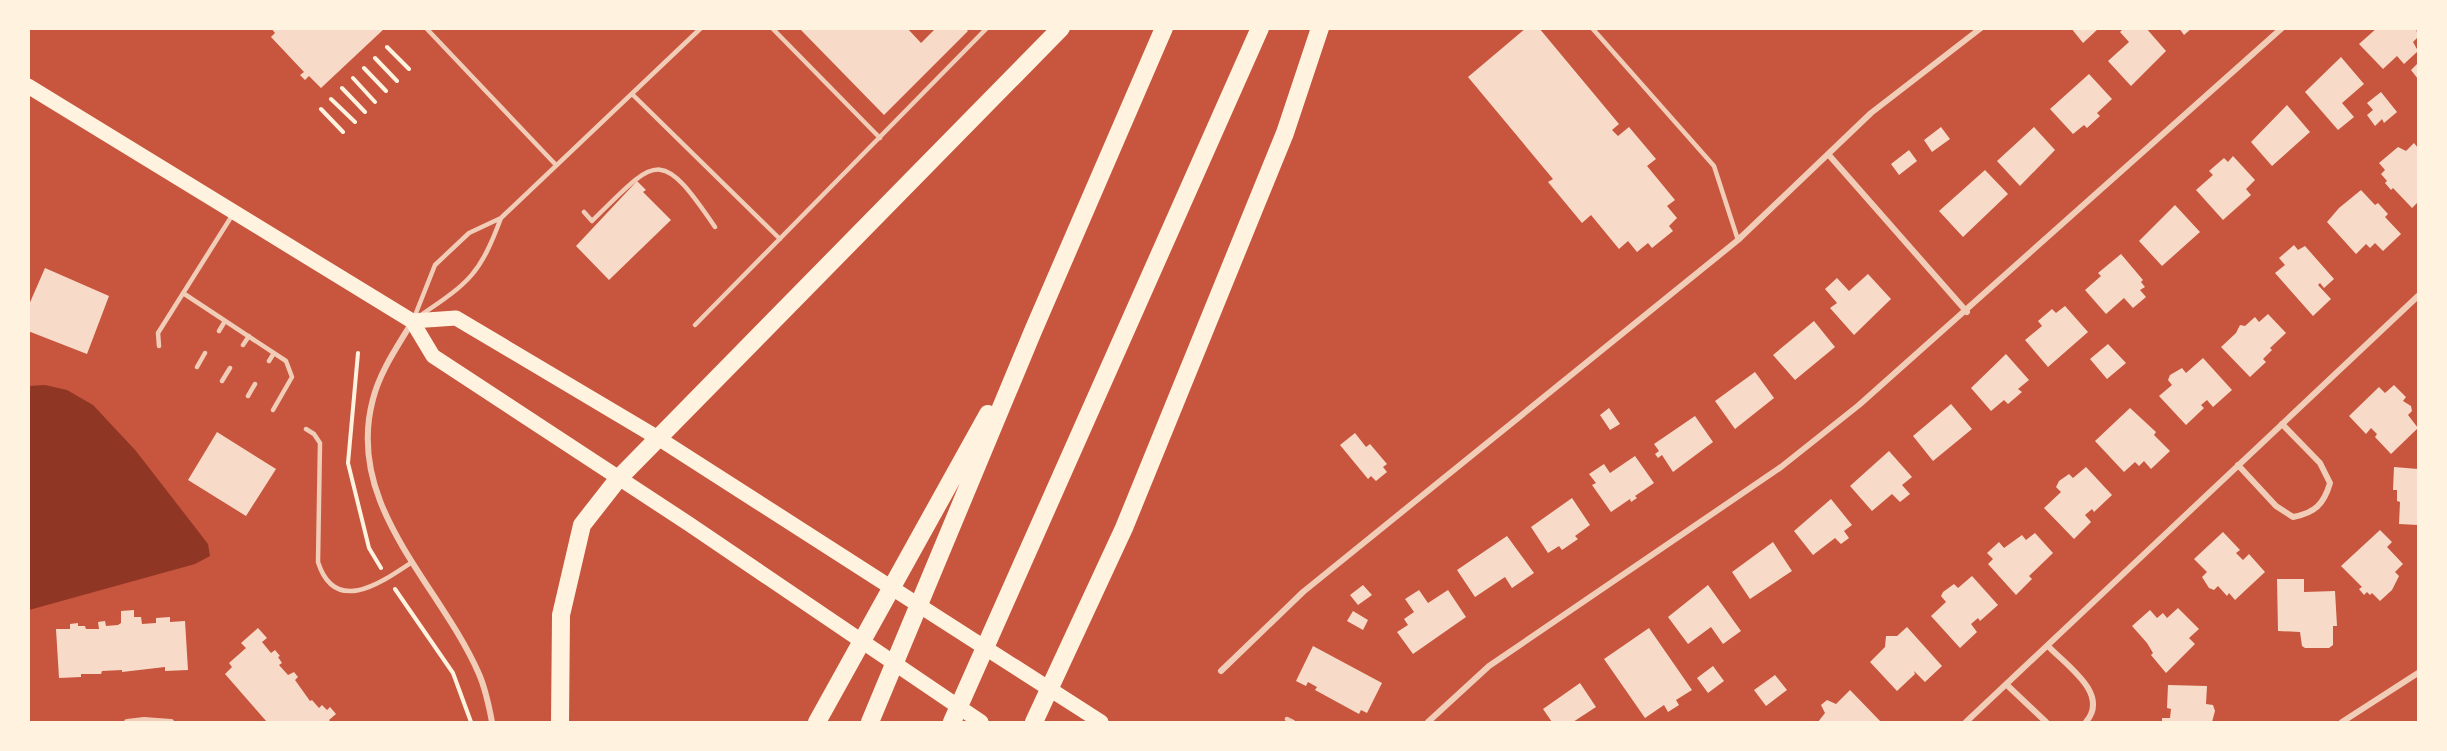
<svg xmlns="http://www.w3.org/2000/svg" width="2447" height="751" font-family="'Roboto Condensed',sans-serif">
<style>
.water{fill:#8f3625}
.building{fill:#f7dbc8}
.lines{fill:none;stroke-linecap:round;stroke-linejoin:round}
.path{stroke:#fff3e0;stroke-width:4}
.service{stroke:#f1ccb7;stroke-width:4.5}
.minor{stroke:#f1ccb7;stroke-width:6}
.primary{stroke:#fff3e0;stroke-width:15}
.motorway{stroke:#fff3e0;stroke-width:18}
</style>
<rect width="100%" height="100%" fill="#c8553d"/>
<!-- water -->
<path class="water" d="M45,385L67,390L93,405L136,451L208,544L210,556L195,564L29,610V386Z"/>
<!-- building -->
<path class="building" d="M271,28H385L321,88L309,76L305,80L300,75L304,72L271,37L275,33Z
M799,28H907L921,43L936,28H965L968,31L884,115Z
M1526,28H1539L1619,124L1612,130L1618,136L1629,127L1656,159L1647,166L1675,200L1667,206L1677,218L1669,226L1673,231L1652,248L1648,243L1637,252L1628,241L1619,249L1591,215L1582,223L1548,182L1553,179L1468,77Z
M2071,28H2099L2083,43Z
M2124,28H2146L2166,51L2131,86L2108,61L2129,42L2120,32Z
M2179,28H2192L2184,35Z
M2377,28H2416L2418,37L2413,42L2418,51L2404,64L2397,56L2383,69L2359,44Z
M2341,57L2364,84L2342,103L2354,117L2338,130L2305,92Z
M2418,63V79L2411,70Z
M2089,74L2112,99L2097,113L2100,116L2087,128L2084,125L2073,134L2050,109Z
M2381,92L2397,112L2384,123L2382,119L2375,126L2367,115L2373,110L2367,103Z
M2287,105L2310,132L2272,166L2251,142Z
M1941,127L1950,139L1932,152L1924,140Z
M2034,127L2055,150L2020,186L1997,161Z
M2414,143L2418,148V202L2412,208L2393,188L2391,190L2385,183L2387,181L2381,174L2385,170L2379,163L2398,147L2406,151Z
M1909,150L1917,161L1899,175L1891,164Z
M2233,156L2255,180L2246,189L2251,195L2223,220L2196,190L2213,175L2209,171L2224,158L2228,162Z
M1985,170L2008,194L1963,237L1939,211Z
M637,181L646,190L643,192L671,220L609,280L576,246Z
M2361,190L2375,205L2378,203L2388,214L2385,217L2401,234L2383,251L2375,243L2370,248L2366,244L2356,254L2327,222L2339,208Z
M2175,205L2200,232L2162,266L2139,241Z
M2294,245L2298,250L2305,246L2334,279L2324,288L2320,283L2318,285L2331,299L2313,316L2275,273L2285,265L2279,258Z
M2121,254L2143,280L2141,282L2145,287L2140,290L2146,297L2133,308L2124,298L2106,314L2085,290L2101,276L2098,273Z
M45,268L109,296L87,354L28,331V307Z
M1868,274L1891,299L1854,335L1830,308L1837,303L1825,289L1837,278L1849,291Z
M2065,306L2088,332L2048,367L2025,340L2042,326L2038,321L2052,309L2056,313Z
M2268,314L2286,333L2270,348L2272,350L2263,359L2266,362L2250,377L2221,347L2236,333L2240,325L2245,326L2255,317L2259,322Z
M1814,321L1835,347L1795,380L1773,355Z
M2108,344L2126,363L2107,379L2090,359Z
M2006,354L2029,380L2018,389L2022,392L2008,404L2004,400L1991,411L1971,388Z
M2203,358L2232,390L2213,407L2207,400L2201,405L2204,408L2186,425L2159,396L2172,385L2168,380L2170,375L2182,368L2186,373Z
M1755,372L1774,398L1735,429L1715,401Z
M2394,385L2406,397L2403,401L2411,406L2412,411L2408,415L2418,428L2391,454L2375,437L2377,434L2371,428L2366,434L2349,416L2379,387L2385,393Z
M1951,404L1972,429L1933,461L1913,436Z
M1609,408L1620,424L1610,430L1600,415Z
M2130,408L2156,432L2154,435L2170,451L2151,469L2144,461L2139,466L2135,462L2124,472L2095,441Z
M1695,416L1713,442L1673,472L1662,455L1658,458L1655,454L1659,451L1654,444Z
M217,432L276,469L246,516L188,480Z
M1355,433L1366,447L1370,444L1387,464L1383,467L1387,472L1376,481L1371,476L1368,479L1340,445Z
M1889,451L1912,477L1902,485L1910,494L1900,502L1892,494L1872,511L1850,486Z
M1635,456L1654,483L1635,496L1637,498L1631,502L1630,499L1611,512L1592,485L1596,483L1589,474L1604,464L1610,473Z
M2086,467L2112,495L2094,512L2092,509L2085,515L2091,522L2074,539L2044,508L2061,492L2056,487L2059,481L2069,474L2073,478Z
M2394,467L2418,469V525L2399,524L2400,502L2397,501V490H2393Z
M1572,498L1590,525L1575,536L1578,539L1562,550L1559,546L1548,553L1531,527Z
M1831,499L1852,525L1844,531L1849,538L1841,544L1835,538L1813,555L1794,531Z
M2380,530L2392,542L2387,547L2403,564L2395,572L2399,576L2392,590L2380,601L2372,593L2370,595L2367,592L2364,595L2359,589L2362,587L2341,566Z
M2223,532L2240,550L2236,553L2243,560L2249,554L2265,572L2235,600L2229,593L2227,596L2218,586L2214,590L2209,588L2202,577L2207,572L2194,559Z
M2035,533L2053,553L2029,576L2032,579L2016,595L1988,564L1993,559L1987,553L1999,542L2004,548L2022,535L2026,540Z
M1507,536L1534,573L1512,588L1505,577L1475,597L1457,570Z
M1773,542L1792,571L1750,599L1732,572Z
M1972,576L1998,605L1980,621L1978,618L1971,624L1977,632L1960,648L1931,616L1946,602L1941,596L1943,592L1954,584L1958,588Z
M2277,579H2304V592L2335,591L2337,626H2333V645L2329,648H2305L2302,646L2300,632L2278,631Z
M1363,585L1372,595L1358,605L1350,595Z
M1708,585L1741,631L1723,644L1711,627L1688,644L1668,617Z
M1419,590L1428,603L1448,590L1466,617L1413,654L1397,632L1408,625L1404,619L1414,612L1405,599Z
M2178,608L2199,629L2189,638L2195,644L2166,673L2151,655L2153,653L2147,643L2132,626L2150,610L2157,618L2163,613L2167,618Z
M134,610V617H141L142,624L156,623V618L170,617V622L185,621L188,670L165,671V667L122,672V670L102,671L101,674H81V677L59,678L56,629H70V624L78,623V626H85L86,629H99L98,622L105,621L106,626L118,625L121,623V611Z
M1353,611L1368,620L1363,630L1347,621Z
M1907,627L1942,666L1925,682L1914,671L1915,674L1897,691L1870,662L1885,647L1886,636H1897Z
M258,628L267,638L262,642L271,653L275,650L280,656L278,657L282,663L279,665L288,675L294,672L298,677L295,680L310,701L312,700L319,708L322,705L327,710L330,707L336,714L329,720L331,722H267L225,674L232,667L229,663L246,648L241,643Z
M1649,628L1692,690L1676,700L1679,705L1668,712L1664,705L1645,718L1604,659Z
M1313,646L1382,683L1367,713L1361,710L1359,714L1315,690L1317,687L1308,682L1306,686L1296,681Z
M1713,666L1724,681L1708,693L1697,678Z
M1775,675L1787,690L1766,706L1754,690Z
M1580,683L1596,707L1573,722H1552L1543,709Z
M2168,685L2207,686L2206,704L2213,705L2215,711L2212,722H2162V718H2170L2171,709L2167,708Z
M1850,690L1881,722H1818L1825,713L1821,705L1827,700L1836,704Z"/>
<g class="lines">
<!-- path -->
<path class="path" d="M387,47L409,69
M375,58L397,81
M364,68L386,91
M353,78L375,102
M342,88L365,112
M331,99L355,122
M321,109L343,132
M358,353L348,463L369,548L381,568
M395,589L453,673L471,722"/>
<!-- service -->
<path class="service" d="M426,28L556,165
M772,28L880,138
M1592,28L1714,166L1738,240
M632,94L780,239
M584,212L592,221C657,157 660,146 715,227
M183,293L286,361L292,377L273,410
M421,315C470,282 480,274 501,218
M414,318L435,265L469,233L501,218L701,28
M695,325L987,28
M219,331L225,321
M243,345L249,336
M159,346L158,333L233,214
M269,361L274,353
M197,367L205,353
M222,381L230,368
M248,396L255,384
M306,429L314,434L320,443L318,562C335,616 382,582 412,562
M1287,719L1293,722"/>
<!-- minor -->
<path class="minor" d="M1828,154L1967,312
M412,322C398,346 380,371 373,399C344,506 440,584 479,674C486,690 489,706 492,722
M2238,465L2276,506L2293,517C2315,513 2324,504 2330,483L2320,463L2282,424
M2048,646C2067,666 2110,694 2086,722
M1221,671L1303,592L1738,240L1871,113L1981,28
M2007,685L2046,722
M127,722L144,720L171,722
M1428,722L1489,666L1781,467L1859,405L2282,28
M1966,722L2418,296
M2342,722L2418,673"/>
<!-- primary -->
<path class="primary" d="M28,86L412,321L433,356L689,524L981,722
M412,321L456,318L658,438L1101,722"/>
<!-- motorway -->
<path class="motorway" d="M560,722L561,615L582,525L618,479L1061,28
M817,722L988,414
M870,722L1033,331L1164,28
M952,722L1260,28
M1034,722L1124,528L1285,133L1320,28"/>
</g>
<!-- border -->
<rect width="2447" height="751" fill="none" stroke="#fff3e0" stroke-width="60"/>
</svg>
